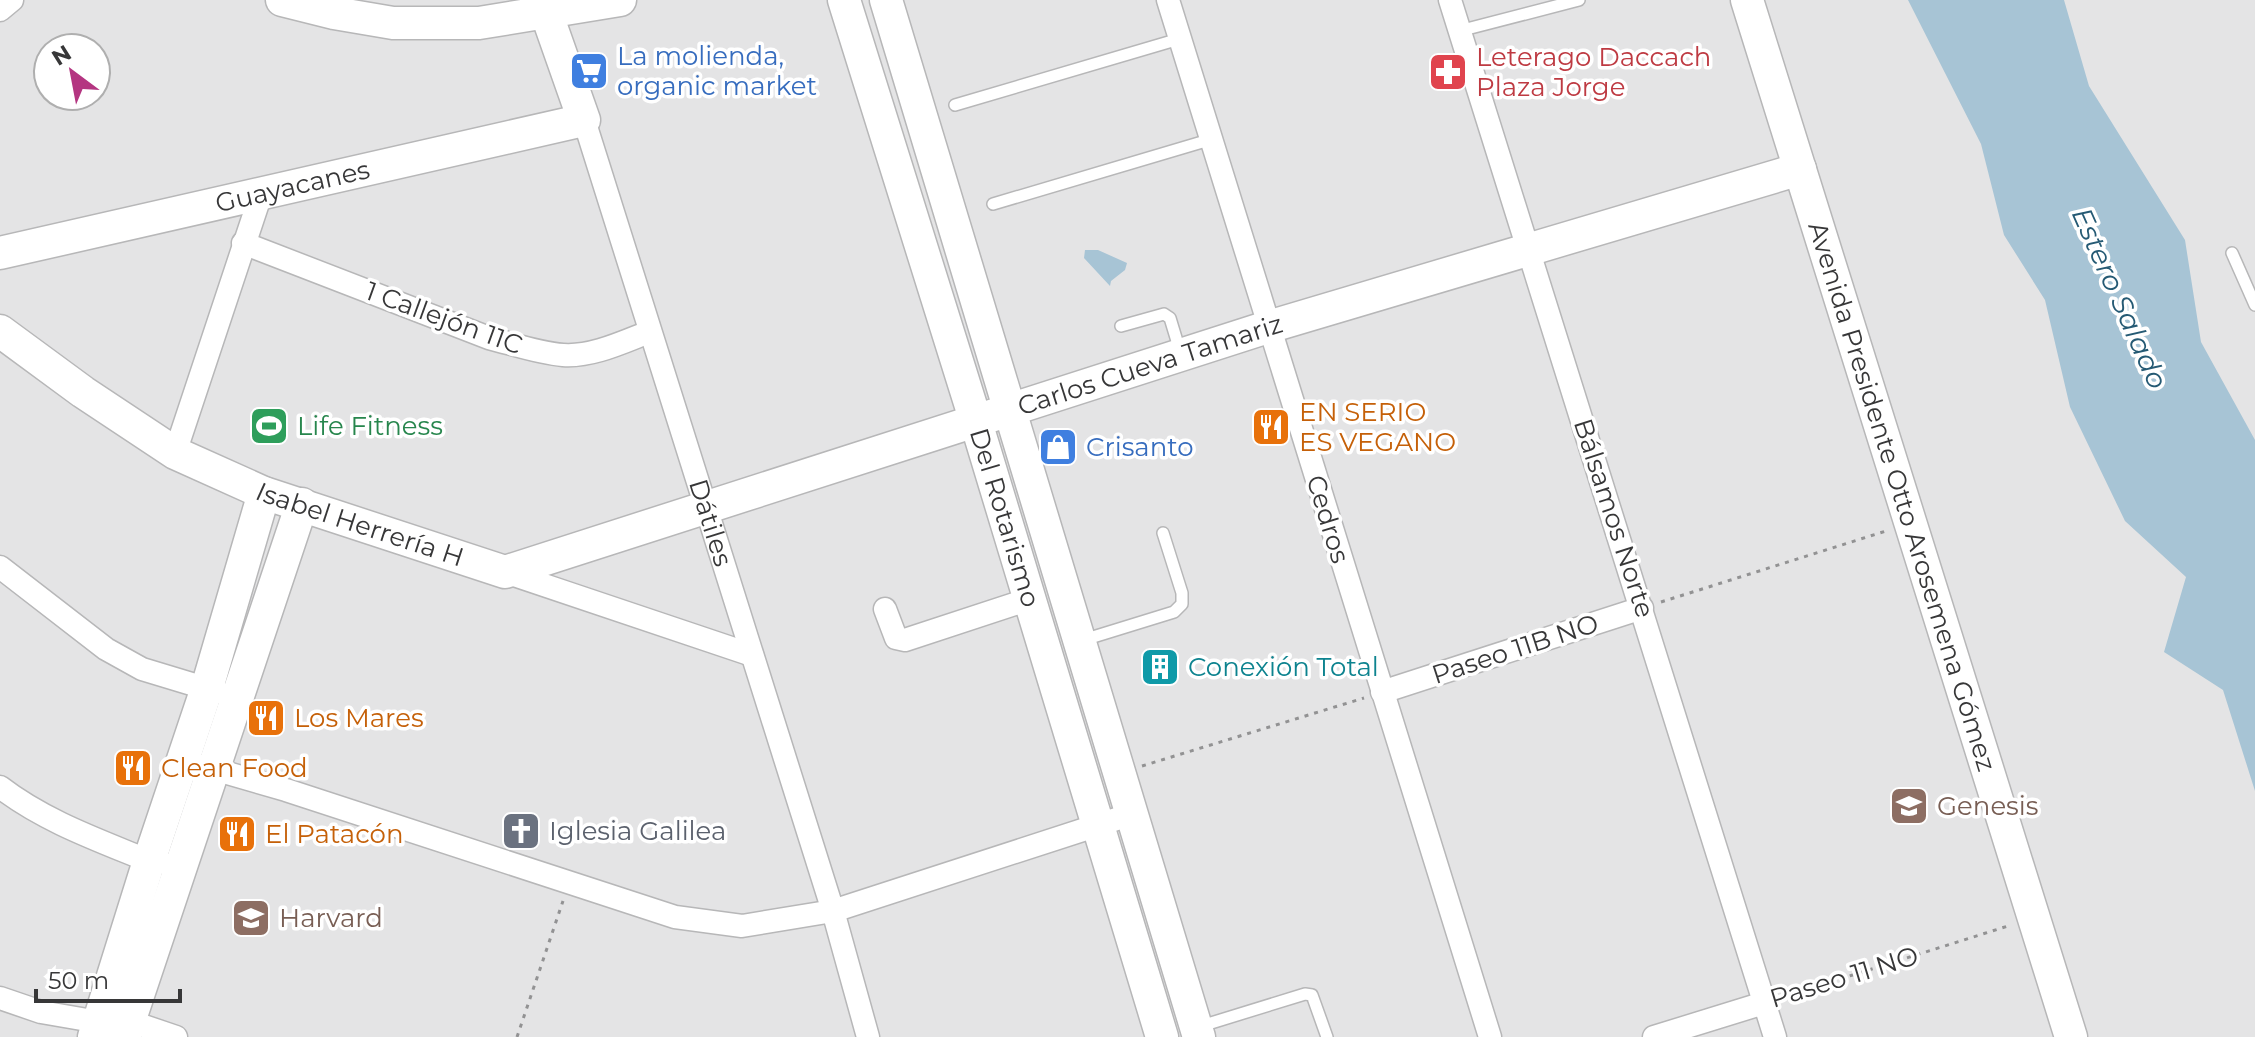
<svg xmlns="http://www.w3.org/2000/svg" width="2255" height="1037" font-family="Montserrat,sans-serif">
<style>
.water{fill:#a7c4d5}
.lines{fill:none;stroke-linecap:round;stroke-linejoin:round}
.lane-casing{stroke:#b7b7b8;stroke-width:14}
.street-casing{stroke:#b7b7b8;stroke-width:25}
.secondary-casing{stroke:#b7b7b8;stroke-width:35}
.path{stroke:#929293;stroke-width:3;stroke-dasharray:4 6;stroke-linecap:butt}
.lane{stroke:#fff;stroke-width:11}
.street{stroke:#fff;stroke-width:22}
.secondary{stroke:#fff;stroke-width:32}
.labels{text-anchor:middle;stroke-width:7;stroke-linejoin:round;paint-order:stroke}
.shop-label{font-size:26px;fill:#366cbe;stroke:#fff;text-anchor:start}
.health-label{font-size:26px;fill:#be3a42;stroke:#fff;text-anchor:start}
.street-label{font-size:26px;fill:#373738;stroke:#fff}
.food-label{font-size:26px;fill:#c56008;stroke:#fff;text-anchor:start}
.leisure-label{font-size:26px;fill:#27864d;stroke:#fff;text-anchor:start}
.culture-label{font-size:26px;fill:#0d838f;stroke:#fff;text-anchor:start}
.education-label{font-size:26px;fill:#785e54;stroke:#fff;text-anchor:start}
.worship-label{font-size:26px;fill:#5b616d;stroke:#fff;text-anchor:start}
.water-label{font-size:28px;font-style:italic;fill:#255a74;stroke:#fff}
</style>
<rect width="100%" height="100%" fill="#e4e4e5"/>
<!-- water -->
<path class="water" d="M1908,0H2064L2089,86L2185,240L2201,342L2255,440V791L2223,690L2164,652L2186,577L2125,521L2070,407L2045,300L2004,235L1981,144Z
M1085,250H1098L1127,263L1125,270L1111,281L1110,286L1084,258Z"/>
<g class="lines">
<defs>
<path id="lane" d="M1459,31L1579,0
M955,105L1179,39
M993,204L1209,140
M2232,253L2255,305
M1121,326L1164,314L1170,318L1180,351
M1080,641L1174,612L1182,604V593L1163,533
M1198,1027L1305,994L1312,995L1327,1037"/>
<g id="street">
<path d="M1168,0L1490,1037"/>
<path d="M1450,0L1775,1037"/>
<path d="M0,10L12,0"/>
<path id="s1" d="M584,120L833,911L868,1037"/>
<path d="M243,243L489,338C513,344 538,353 563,355C592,357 623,342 649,332"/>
<path d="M175,453L261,194"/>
<path d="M0,567L106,649L142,669L218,692"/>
<path d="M505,572L752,655"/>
<path d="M885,609L896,638L905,640L1030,599"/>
<path d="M1382,692L1642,608"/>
<path d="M203,766L286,790L675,917L742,926L833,911L1132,814"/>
<path d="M0,787C44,821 98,840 149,861L161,862"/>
<path d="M0,998L41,1012L99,1022L129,1021L176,1037"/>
<path d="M1654,1037L1764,1003"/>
</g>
<g id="secondary">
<path d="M282,0L334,13L393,23H479L620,0"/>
<path id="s2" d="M844,0L976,422L1162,1037"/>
<path d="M886,0L1199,1037"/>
<path id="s3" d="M1747,0L2071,1037"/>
<path id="s4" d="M0,253L584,120L546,12"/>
<path id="s5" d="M0,331L83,392L175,453L264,493L505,572L1268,327L1800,169"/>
<path d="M94,1037L149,861L207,688L264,493"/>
<path d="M124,1037L302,504"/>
</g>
</defs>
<!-- lane casing -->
<use href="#lane" class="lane-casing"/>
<!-- street casing -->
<use href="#street" class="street-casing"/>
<!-- secondary casing -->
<use href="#secondary" class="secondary-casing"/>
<!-- path -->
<path class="path" d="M1661,602L1886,531
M1142,766L1364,698
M1783,997L2008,926
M517,1037L563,901"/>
<!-- lane -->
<use href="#lane" class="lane"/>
<!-- street -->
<use href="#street" class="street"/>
<!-- secondary -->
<use href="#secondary" class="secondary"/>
</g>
<!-- icons -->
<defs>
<symbol id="supermarket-square" viewBox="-11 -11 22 22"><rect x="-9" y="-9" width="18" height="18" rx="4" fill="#3f7fe0" stroke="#fff"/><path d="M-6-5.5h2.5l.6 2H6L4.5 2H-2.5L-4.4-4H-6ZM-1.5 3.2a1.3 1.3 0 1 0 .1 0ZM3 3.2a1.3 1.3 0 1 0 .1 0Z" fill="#fff"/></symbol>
<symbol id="pharmacy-square" viewBox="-11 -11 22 22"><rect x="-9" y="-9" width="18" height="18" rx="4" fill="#e0444e" stroke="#fff"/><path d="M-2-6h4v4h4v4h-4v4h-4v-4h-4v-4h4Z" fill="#fff"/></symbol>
<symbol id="stadium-square" viewBox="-11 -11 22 22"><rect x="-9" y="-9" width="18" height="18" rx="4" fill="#2e9e5b" stroke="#fff"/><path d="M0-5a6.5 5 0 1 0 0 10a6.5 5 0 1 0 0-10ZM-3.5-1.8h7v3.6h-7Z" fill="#fff"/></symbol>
<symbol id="restaurant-square" viewBox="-11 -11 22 22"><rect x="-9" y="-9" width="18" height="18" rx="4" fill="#e8710a" stroke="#fff"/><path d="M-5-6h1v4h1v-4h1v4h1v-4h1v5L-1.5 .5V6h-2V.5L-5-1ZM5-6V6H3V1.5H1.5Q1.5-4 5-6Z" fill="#fff"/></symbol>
<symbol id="shop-square" viewBox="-11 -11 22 22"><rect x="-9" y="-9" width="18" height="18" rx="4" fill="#3f7fe0" stroke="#fff"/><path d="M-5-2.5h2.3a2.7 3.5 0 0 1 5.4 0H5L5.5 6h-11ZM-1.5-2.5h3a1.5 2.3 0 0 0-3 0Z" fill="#fff"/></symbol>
<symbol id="building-square" viewBox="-11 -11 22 22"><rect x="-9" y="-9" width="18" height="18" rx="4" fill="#0f9aa8" stroke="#fff"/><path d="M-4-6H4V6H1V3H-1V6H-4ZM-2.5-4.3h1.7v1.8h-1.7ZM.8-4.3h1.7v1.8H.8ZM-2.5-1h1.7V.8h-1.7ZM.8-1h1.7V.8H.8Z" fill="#fff"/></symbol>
<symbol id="school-square" viewBox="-11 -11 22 22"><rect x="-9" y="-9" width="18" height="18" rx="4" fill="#8d6e63" stroke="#fff"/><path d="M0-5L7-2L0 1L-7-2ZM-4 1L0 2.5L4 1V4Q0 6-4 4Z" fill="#fff"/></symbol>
<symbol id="church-square" viewBox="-11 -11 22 22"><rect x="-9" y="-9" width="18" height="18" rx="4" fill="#6b7280" stroke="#fff"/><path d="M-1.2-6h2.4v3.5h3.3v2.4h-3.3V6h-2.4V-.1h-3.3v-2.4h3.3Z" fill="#fff"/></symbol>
</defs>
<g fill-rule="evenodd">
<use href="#supermarket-square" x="567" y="49" width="44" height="44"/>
<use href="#pharmacy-square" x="1426" y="50" width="44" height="44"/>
<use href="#stadium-square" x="247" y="404" width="44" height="44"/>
<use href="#restaurant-square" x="1249" y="405" width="44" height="44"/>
<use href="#shop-square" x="1036" y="425" width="44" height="44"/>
<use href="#building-square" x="1138" y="645" width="44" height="44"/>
<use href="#restaurant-square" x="244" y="696" width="44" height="44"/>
<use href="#restaurant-square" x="111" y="746" width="44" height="44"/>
<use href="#school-square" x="1887" y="784" width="44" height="44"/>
<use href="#church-square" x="499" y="809" width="44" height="44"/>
<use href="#restaurant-square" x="215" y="812" width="44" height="44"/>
<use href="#school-square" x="229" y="896" width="44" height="44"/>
</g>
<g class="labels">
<!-- shop labels -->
<g class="shop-label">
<text x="617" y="65">La molienda,<tspan x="617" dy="30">organic market</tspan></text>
<text x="1086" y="456">Crisanto</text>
</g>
<!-- health labels -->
<g class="health-label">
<text x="1476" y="66">Leterago Daccach<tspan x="1476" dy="30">Plaza Jorge</tspan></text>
</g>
<!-- street labels -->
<g class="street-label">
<text dy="9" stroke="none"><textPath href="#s4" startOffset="300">Guayacanes</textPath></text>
<text transform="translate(444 318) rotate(20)" y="9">1 Callejón 11C</text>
<text dy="9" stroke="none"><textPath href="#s5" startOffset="1242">Carlos Cueva Tamariz</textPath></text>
<text dy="9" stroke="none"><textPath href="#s3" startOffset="520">Avenida Presidente Otto Arosemena Gómez</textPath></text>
<text dy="9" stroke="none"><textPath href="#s2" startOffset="542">Del Rotarismo</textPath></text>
<text transform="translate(1614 518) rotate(72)" y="9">Bálsamos Norte</text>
<text transform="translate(1328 519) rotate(73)" y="9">Cedros</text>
<text dy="9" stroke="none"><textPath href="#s5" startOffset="412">Isabel Herrería H</textPath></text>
<text dy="9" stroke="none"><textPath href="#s1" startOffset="422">Dátiles</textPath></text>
<text transform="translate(1515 649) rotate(-18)" y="9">Paseo 11B NO</text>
<text transform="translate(1844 977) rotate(-17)" y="9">Paseo 11 NO</text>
</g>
<!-- food labels -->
<g class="food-label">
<text x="1299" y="421">EN SERIO<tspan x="1299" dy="30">ES VEGANO</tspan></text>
<text x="294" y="727">Los Mares</text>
<text x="161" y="777">Clean Food</text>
<text x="265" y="843">El Patacón</text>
</g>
<!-- leisure labels -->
<g class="leisure-label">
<text x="297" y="435">Life Fitness</text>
</g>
<!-- culture labels -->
<g class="culture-label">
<text x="1188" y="676">Conexión Total</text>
</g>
<!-- education labels -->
<g class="education-label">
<text x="1937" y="815">Genesis</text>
<text x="279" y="927">Harvard</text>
</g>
<!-- worship labels -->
<g class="worship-label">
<text x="549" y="840">Iglesia Galilea</text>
</g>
<!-- water labels -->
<g class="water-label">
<text transform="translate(2120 298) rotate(66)" y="10">Estero Salado</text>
</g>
</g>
<!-- north arrow -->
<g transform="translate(72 72) rotate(328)"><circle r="38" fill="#ffffff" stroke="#afafaf" stroke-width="2"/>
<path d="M0-6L14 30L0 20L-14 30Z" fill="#b43581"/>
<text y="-12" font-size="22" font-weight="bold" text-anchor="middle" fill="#373738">N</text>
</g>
<!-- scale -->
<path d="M36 989v12h144v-12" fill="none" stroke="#373738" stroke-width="4"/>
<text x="48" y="989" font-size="24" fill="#373738" stroke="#ffffff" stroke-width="6" paint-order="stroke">50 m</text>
</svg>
